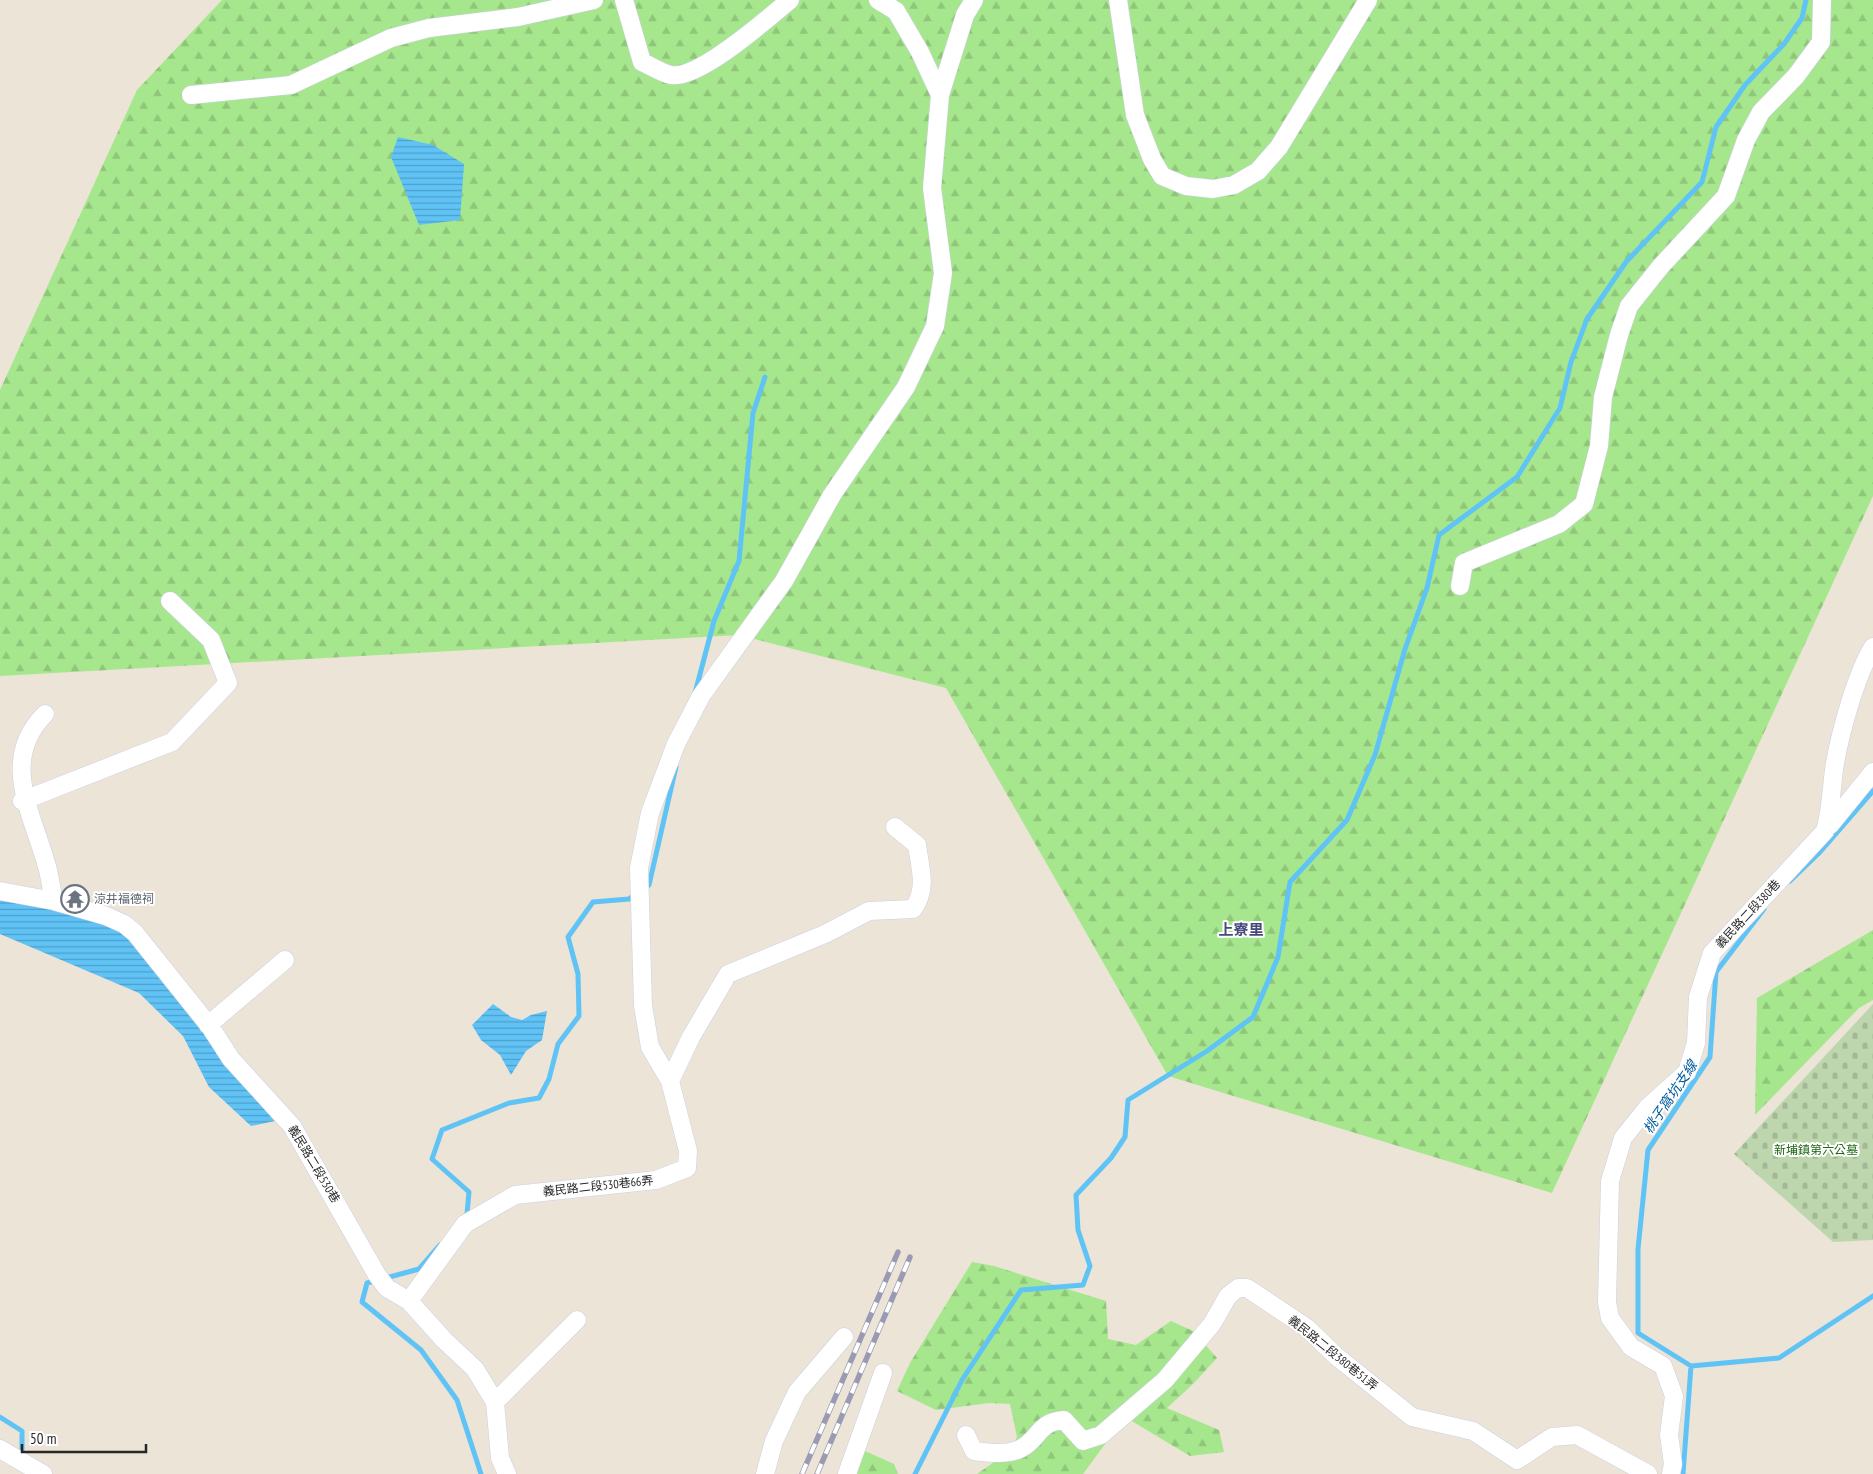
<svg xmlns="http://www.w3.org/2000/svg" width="1873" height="1474" font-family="'PT Sans Narrow','Noto Sans TC',sans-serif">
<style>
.forest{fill:url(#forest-firs)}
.cemetery{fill:url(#cemetery-stones)}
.water{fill:url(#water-rules)}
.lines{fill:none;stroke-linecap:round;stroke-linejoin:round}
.stream{stroke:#60c3f6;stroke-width:5}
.minor-casing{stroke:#cccfe2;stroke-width:19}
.minor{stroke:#fff;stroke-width:18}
.rail-casing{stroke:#9a9bb3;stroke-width:5.5}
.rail{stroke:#fff;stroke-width:4;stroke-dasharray:11;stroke-linecap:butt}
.labels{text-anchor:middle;stroke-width:4;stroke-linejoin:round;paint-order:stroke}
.worship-label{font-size:12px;fill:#5b616d;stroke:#fff;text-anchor:start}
.street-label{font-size:12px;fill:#272727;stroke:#fff}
.park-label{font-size:12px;fill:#1f6714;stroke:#fff}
.water-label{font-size:14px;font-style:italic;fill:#045d9e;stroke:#fff}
.quarter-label{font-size:15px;font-weight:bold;fill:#454a7a;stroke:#fff}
</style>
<defs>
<pattern id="forest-firs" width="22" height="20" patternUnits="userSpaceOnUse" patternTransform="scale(1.25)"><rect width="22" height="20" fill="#a6e78e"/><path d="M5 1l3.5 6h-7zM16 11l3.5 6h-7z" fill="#8fc67a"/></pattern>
<pattern id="cemetery-stones" width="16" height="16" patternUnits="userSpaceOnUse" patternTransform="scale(1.25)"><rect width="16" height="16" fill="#bed6ad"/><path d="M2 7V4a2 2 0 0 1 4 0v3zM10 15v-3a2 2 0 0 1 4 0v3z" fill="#a3b895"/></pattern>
<pattern id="water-rules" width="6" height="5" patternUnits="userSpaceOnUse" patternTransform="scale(1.25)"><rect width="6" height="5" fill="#60c3f6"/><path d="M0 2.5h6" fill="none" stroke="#4f9ec7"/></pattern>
</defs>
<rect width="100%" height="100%" fill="#ebe4d7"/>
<!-- forest -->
<path class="forest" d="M222,0H1873V496L1552,1193L1168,1076L946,688L739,635L0,676V390L137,90Z
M1873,930V1000L1859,1008L1755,1115L1757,998Z
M972,1262L994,1266L1106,1301L1108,1339L1136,1345L1171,1321L1193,1331L1217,1358L1193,1384L1167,1408L1219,1430L1224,1452L1190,1456L1125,1417L1083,1474H977L1010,1451L1017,1437L1010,1404L989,1403L936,1410L897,1391L910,1363Z
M865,1451L894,1464L898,1474H855Z"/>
<!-- cemetery -->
<path class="cemetery" d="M1873,1004V1240L1833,1242L1734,1154Z"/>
<!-- water -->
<path class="water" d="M398,137L433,145L464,164L460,220L419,225L391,157Z
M0,898L77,916L123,931L176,992L243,1084L275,1121L251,1126L209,1087L183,1036L139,993L0,934Z
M493,1004L511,1017L522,1020L531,1015L547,1011L542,1040L526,1051L511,1075L500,1055L481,1040L472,1025Z"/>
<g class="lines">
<!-- stream -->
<path class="stream" d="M695,693L714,621L739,561L753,413L765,377
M1790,881L1819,853L1873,791
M642,890L649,885L676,767
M463,1218L467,1214L469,1192L432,1159L442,1130L509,1103L539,1098L549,1079L558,1044L579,1016L578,974L568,937L593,902L629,899L635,894
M440,1245L419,1269L367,1283L362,1302L421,1350L457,1400L481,1474
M1691,1366L1779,1358L1873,1296
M0,1417L22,1431V1457
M915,1474L962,1380L1021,1290L1083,1285L1090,1266L1078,1230L1076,1195L1111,1158L1125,1137L1128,1100L1207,1051L1253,1017L1278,957L1290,882L1347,820L1375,755L1405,649L1427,588L1439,535L1517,477L1560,408L1571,362L1587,319L1626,262L1702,182L1716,127L1745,85L1784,44L1802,18L1806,0
M1683,1474L1691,1366L1638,1333V1249L1648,1150L1710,1057L1716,972L1764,909"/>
<defs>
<path id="minor" d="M624,0L642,62C651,66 662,73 671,75C699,80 768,18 790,0
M878,0L896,11L920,52L940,95
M1118,0L1135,115L1152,159L1162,176L1186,186L1213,189L1234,185L1258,171L1279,147L1368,0
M191,95L291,85L391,38L429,28L518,17L594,0
M1460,586L1464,563L1559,524L1584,504L1599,446L1603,397L1619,335L1629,306L1661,266L1726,196L1746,140L1761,112L1796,76L1821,42L1822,0
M45,714C0,759 31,811 46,863C50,875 51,888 54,901
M22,801L172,742L228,683L211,640L170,601
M1830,825L1873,772
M0,891L54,901L106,916L124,924L135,933L211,1028L231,1059L292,1126L377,1275L387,1288L409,1301L444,1340L475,1369L495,1402L500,1458L507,1474
M208,1025L285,960
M670,1081L650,1047L643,1006L639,868L650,813L676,744L701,696L784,581L832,495L906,387L935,326L943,273L932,188L940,95L965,15L974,0
M409,1301L465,1224L515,1195L656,1180L687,1168L688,1151L670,1081L691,1037L728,974L825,934L869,911L913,909C928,889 920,868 917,845L895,827
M495,1402L577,1320
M966,1435L974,1451C989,1453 1006,1455 1020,1449C1040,1439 1037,1422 1064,1420L1083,1441L1101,1435L1165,1380L1212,1324L1228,1296L1238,1288H1247L1307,1328L1336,1356L1412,1417L1473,1431L1517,1460L1552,1437L1577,1435L1648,1474
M0,1449L43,1474
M765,1474L774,1441L797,1392L844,1337
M847,1474L883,1373
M1671,1474L1673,1464L1669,1435L1674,1396L1663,1366L1631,1347L1610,1318L1607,1302L1610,1181L1623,1138L1647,1108L1687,1072L1696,1043L1698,997L1712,953L1825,831C1832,807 1831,787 1835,763C1841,730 1856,675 1873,647"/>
</defs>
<!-- minor casing -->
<use href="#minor" class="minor-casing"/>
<!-- minor -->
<use href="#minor" class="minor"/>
<defs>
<path id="rail" d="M802,1474L898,1252
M817,1474L910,1257"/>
</defs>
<!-- rail casing -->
<use href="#rail" class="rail-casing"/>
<!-- rail -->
<use href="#rail" class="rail"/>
</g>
<!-- icons -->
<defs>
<symbol id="temple-ring" viewBox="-11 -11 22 22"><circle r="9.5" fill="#fff" stroke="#6b7280" stroke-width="1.5"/><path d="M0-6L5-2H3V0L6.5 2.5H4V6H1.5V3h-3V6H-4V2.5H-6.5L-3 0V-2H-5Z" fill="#6b7280"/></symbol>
</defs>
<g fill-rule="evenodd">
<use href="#temple-ring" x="59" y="883" width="32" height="32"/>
</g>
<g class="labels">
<!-- worship labels -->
<g class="worship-label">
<text x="94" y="903">涼井福德祠</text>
</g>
<!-- street labels -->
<g class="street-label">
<text transform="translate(1748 914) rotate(-47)" y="4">義民路二段380巷</text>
<text transform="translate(314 1164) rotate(59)" y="4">義民路二段530巷</text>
<text transform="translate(598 1186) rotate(-6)" y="4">義民路二段530巷66弄</text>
<text transform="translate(1333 1353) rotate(39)" y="4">義民路二段380巷51弄</text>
</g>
<!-- park labels -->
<g class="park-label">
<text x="1816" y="1154">新埔鎮第六公墓</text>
</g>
<!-- water labels -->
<g class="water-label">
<text transform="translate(1670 1097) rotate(-56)" y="5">桃子窩坑支線</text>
</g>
<!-- quarter labels -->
<g class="quarter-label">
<text x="1241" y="935">上寮里</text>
</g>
</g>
<!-- scale -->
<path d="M22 1444v8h124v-8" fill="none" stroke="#272727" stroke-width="2.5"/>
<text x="30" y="1444" font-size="15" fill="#272727" stroke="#ffffff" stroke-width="4" paint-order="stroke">50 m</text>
</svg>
